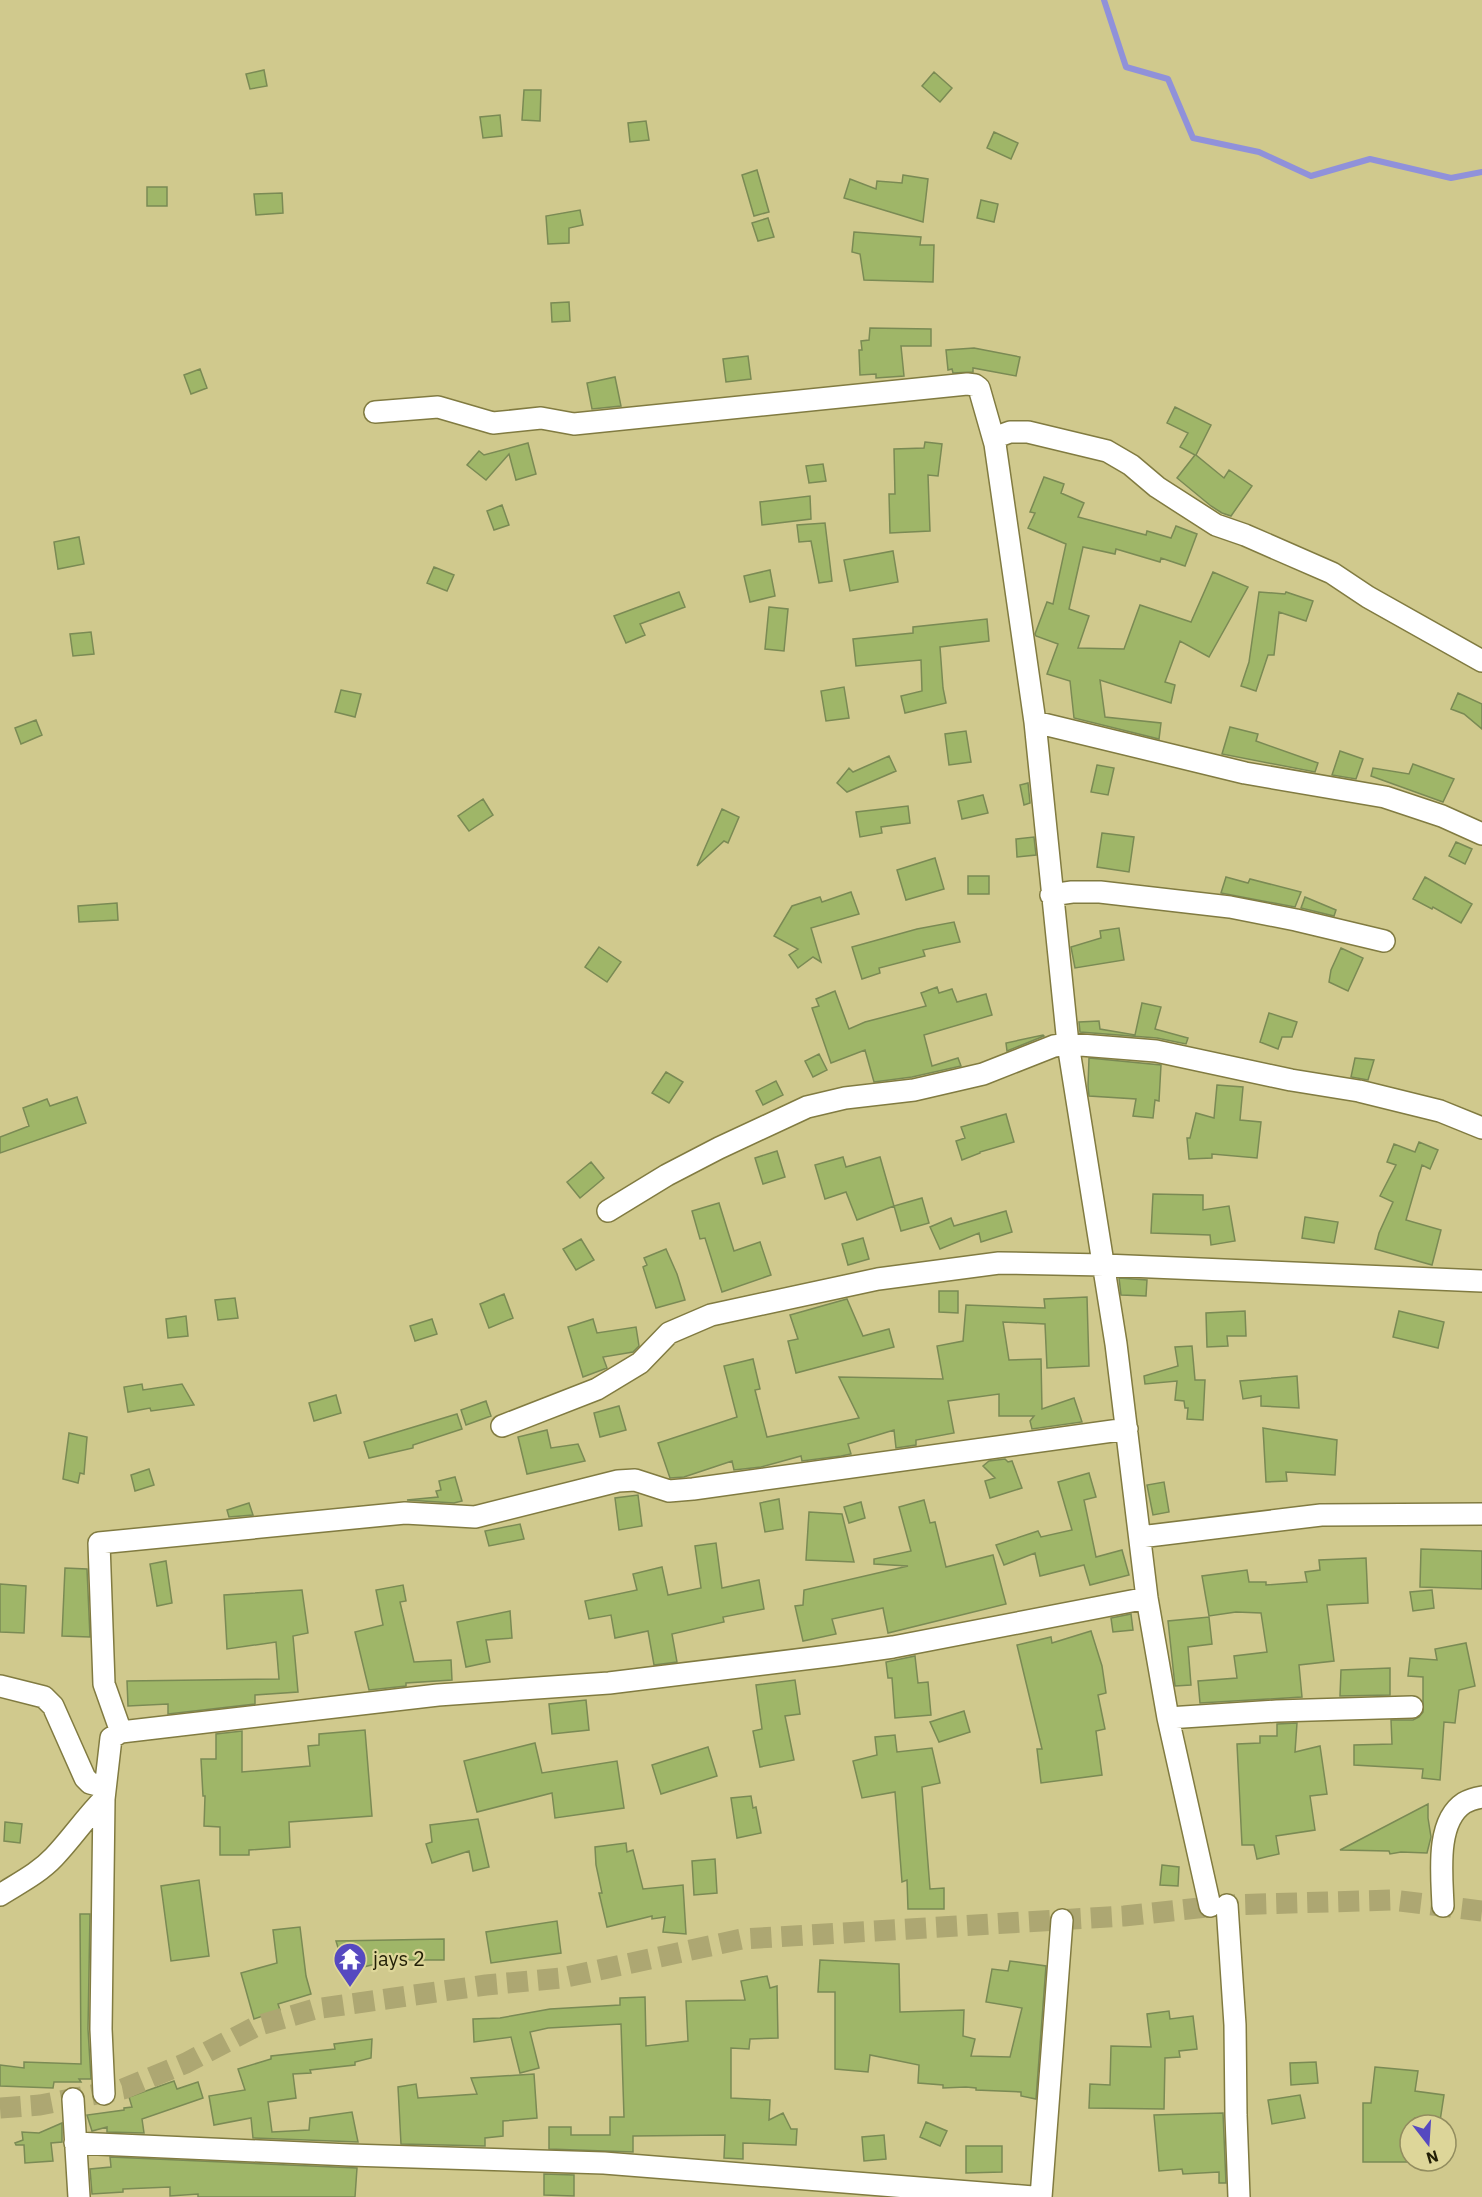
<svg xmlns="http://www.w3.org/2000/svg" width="1482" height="2197" font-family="'IBM Plex Sans',sans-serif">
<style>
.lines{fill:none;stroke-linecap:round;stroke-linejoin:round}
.stream{stroke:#9091da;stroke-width:6}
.building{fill:#9fb668;stroke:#7a8a54;stroke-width:1.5}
.minor-tunnel{stroke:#ada772;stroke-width:21;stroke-dasharray:21 10;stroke-linecap:butt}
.minor-casing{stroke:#817b41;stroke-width:24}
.minor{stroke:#fff;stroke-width:21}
.labels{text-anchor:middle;stroke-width:4.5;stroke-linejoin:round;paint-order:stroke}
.poi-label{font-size:20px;fill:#221f07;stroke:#ddd699;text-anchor:start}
</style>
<rect width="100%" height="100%" fill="#d0c98d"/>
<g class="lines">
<!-- stream -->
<path class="stream" d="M1104,0L1126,67L1168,79L1193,138L1259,152L1311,176L1370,159L1451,178L1482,172"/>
</g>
<!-- building -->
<path class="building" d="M264,70L267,86L250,89L246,74Z
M934,72L952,88L940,102L922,86Z
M524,90H541L540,121L522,120Z
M500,115L502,136L483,138L480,117Z
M646,121L649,140L630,142L628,123Z
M994,132L1018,143L1011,159L987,148Z
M757,170L769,212L754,216L742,175Z
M903,175L928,179L923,222L844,198L850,179L876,189L877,181L902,183Z
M147,187H167V206H147Z
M282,193L283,213L256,215L254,194Z
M981,200L998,204L994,222L977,218Z
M580,210L583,225L569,228V243L548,244L546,216Z
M768,218L774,237L758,241L752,223Z
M854,232L921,237L920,245H934L933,282L864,280L860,254L852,252Z
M569,302L570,321L552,322L551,303Z
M870,328L931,329V346H901L904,376L876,378V374L860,375L859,350H862L861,341L869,340Z
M974,348L1020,357L1016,376L973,368V372L953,373L952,369L948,370L946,350Z
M748,356L751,379L726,382L723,359Z
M200,369L207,388L191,394L184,375Z
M615,377L621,406L592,409L587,383Z
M1175,407L1211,425L1196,455L1224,478L1229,470L1252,486L1231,516L1222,513L1211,506L1177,478L1195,455L1180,447L1188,433L1167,423Z
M925,442L942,444L938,476L928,475L930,531L890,533L889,494H895L894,449L924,448Z
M528,443L536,474L516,480L509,454L486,480L467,465L479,451L484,455Z
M823,464L826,481L809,483L806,466Z
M1044,477L1064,484L1061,493L1084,503L1078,517L1146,535L1147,531L1171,538L1176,526L1197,534L1185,566L1161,558L1160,562L1116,549L1115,554L1083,547L1069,609L1089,616L1078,648L1124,649L1140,605L1191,622L1213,572L1248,587L1209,657L1180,641L1165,682L1175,685L1171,703L1100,680L1105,717L1161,723L1159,739L1074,718L1070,681L1047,674L1058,644L1036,636L1035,634L1047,602L1053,604L1066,544L1028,528L1035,513L1030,512Z
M810,496L811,519L762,525L760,502Z
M502,505L509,525L494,530L487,511Z
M825,523L832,581L819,583L811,541L799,542L797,525Z
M79,537L84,564L58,569L54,542Z
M893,551L898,582L850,591L844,560Z
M434,567L454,575L447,591L427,583Z
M770,570L775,596L750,602L744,576Z
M679,592L685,607L640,624L645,635L626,643L614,616Z
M1259,592L1285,594L1286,592L1313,601L1306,621L1279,612L1274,655H1268L1256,691L1241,686L1249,662Z
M769,607L788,609L784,651L765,649Z
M987,619L989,641L940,647L943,688L946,703L905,713L901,696L922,691L921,660L856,666L853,639L913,633V627Z
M91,632L94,654L73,656L70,634Z
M844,687L849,718L826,721L821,691Z
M341,690L361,694L355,717L335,712Z
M1458,693L1482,704V729L1464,714L1451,709Z
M36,720L42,735L21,744L15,728Z
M1230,727L1258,734L1256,741L1318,763L1315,772L1222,754Z
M966,731L971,762L949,765L945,734Z
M1340,751L1363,759L1356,779L1332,775Z
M889,756L896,771L847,792L837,783L849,768L853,772Z
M1413,764L1454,779L1443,802L1371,776L1373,768L1409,774Z
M1097,765L1114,768L1108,795L1091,792Z
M1028,783L1030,803L1024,805L1020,785Z
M983,795L988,813L962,819L958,801Z
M483,799L493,815L469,831L458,816Z
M908,806L910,823L881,827L882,833L860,837L856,812Z
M722,809L739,817L728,843L724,841L697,866Z
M1102,833L1134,837L1129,872L1097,867Z
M1034,837L1036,855L1017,857L1016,839Z
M1456,842L1472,849L1465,864L1449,856Z
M935,858L944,889L906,900L897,870Z
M968,876H989V894H968Z
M1226,877L1248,883L1250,879L1301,892L1295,907L1221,893Z
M1425,877L1472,904L1461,923L1433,907L1432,909L1413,899Z
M851,892L859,914L811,928L821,962L813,957L798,968L789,955L798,949L774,936L792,906L820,897L822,902Z
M1305,897L1336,910L1334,916L1301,908Z
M117,903L118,920L79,922L78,906Z
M954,922L960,942L923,950L925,956L879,968L880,973L862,979L852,947L917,929Z
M1119,928L1124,960L1075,968L1071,947L1101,938L1100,931Z
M599,947L621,962L607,982L585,967Z
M1341,948L1363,958L1348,991L1329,982L1331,970Z
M937,987L939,993L952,989L957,1002L986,994L992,1015L924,1035L932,1066L958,1058L961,1066L912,1077L874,1082L865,1050L831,1063L812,1008L819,1006L816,999L835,991L849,1029L865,1022L926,1006L921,993Z
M1142,1003L1161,1007L1155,1029L1188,1038L1186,1044L1157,1038L1080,1032L1079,1022L1099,1021L1100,1029L1135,1035Z
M1269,1013L1297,1022L1292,1037H1282L1278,1049L1260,1042Z
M1043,1035L1044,1036L1007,1051L1006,1043Z
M819,1054L827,1070L813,1077L805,1061Z
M1089,1058L1161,1065L1159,1101L1155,1100L1153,1118L1133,1116L1136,1099L1089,1096L1088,1086Z
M1355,1058L1374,1060L1368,1080L1351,1077Z
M666,1072L683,1082L669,1103L652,1093Z
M776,1081L783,1095L763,1105L756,1091Z
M1217,1085L1243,1087L1240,1120L1261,1122L1257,1158L1212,1154V1158L1189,1159L1187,1138H1190L1196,1113L1214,1118Z
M77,1097L86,1123L0,1153V1137L29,1126L23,1108L47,1099L50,1106Z
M1006,1114L1014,1142L980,1152V1153L962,1160L956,1141L965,1138L961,1127Z
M1419,1142L1438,1150L1430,1169L1422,1165L1406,1220L1441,1230L1432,1265L1375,1249L1379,1233L1393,1202L1380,1196L1396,1165L1387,1162L1394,1144L1415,1152Z
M777,1151L785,1177L763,1184L755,1158Z
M843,1157L846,1167L880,1157L894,1206L857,1220L846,1192L825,1199L815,1165Z
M591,1162L604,1178L580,1198L567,1182Z
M1153,1194L1203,1195V1210L1229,1206L1235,1241L1211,1245L1210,1235L1151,1233Z
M922,1198L929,1223L901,1231L894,1206Z
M719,1203L734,1251L760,1242L771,1275L722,1292L705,1238L700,1239L692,1211Z
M1006,1211L1012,1232L981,1242L979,1233L940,1249L930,1227L951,1218L954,1226Z
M1305,1217L1338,1222L1334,1243L1302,1238Z
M863,1238L869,1259L848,1265L842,1244Z
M581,1239L594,1260L576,1270L563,1249Z
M666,1249L677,1274L685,1300L656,1308L643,1267L647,1265L644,1258Z
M1119,1278L1147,1280L1146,1296L1121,1295Z
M939,1291H958V1313L939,1312Z
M504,1294L513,1318L489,1328L480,1304Z
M1087,1297L1089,1366L1047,1368L1045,1324L1003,1322L1009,1360L1041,1359L1042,1409L1074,1398L1082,1422L1032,1429L1030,1421L1034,1416H999V1394L948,1401L954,1433L916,1440V1445L896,1448L894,1430L848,1444L851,1454L841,1456L802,1461L801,1456L761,1467L734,1470L732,1461L684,1477L670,1478L658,1443L737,1417L724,1366L753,1359L760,1389L755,1390L767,1437L859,1418L839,1377L943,1379L937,1346L963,1341L966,1305L1045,1308L1044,1299Z
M235,1298L238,1318L218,1320L215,1300Z
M847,1299L863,1336L889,1329L894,1347L796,1373L788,1341L798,1339L790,1315Z
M1245,1311L1246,1336H1227L1228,1346L1207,1347L1206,1313Z
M1399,1311L1444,1322L1438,1348L1393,1337Z
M186,1316L188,1336L168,1338L166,1319Z
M432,1319L437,1334L415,1341L410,1326Z
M593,1319L597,1333L636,1327L639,1346L633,1352L603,1357L607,1368L583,1377L568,1327Z
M1192,1346L1195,1380H1205L1203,1420L1187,1419L1188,1408H1185L1184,1401L1175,1400L1177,1381L1145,1384L1144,1376L1178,1366L1175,1347Z
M1297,1376L1299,1408L1261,1406V1396L1243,1399L1240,1381Z
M142,1384L143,1390L182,1384L194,1405L151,1411L150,1408L128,1412L124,1387Z
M336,1395L341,1413L314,1421L309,1403Z
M486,1401L491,1416L466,1425L461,1410Z
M619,1406L626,1430L600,1437L594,1413Z
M457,1414L462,1429L413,1445V1448L369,1458L364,1442Z
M1263,1428L1337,1440L1335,1475L1286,1472L1287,1481L1266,1482Z
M547,1430L551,1448L578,1444L585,1461L527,1474L518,1437Z
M69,1433L87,1437L84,1474L80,1473L78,1483L63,1479Z
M1005,1459L1008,1462L1012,1461L1022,1488L990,1498L985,1481L995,1478L983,1466L989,1461Z
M149,1469L154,1485L135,1491L131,1475Z
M1089,1473L1096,1497L1084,1500L1096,1557L1122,1550L1129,1575L1090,1585L1084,1565L1040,1576L1035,1553L1004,1565L996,1545L1038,1531L1041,1537L1072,1530L1058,1482Z
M455,1477L462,1501L454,1503L407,1500L438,1497L436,1491L441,1490L439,1481Z
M1164,1482L1169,1512L1153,1515L1147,1485Z
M638,1495L642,1526L619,1530L615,1498Z
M779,1499L783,1529L765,1532L760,1503Z
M924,1500L930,1523L935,1522L946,1567L993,1555L1006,1604L888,1633L883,1608L832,1619L836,1634L803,1641L795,1606L803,1605L804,1590L908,1566L874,1564V1559L911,1551L899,1507Z
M861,1502L865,1518L849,1523L844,1507Z
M249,1503L253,1515L229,1517L227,1510Z
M809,1512L842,1514L854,1562L806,1560Z
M520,1524L524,1539L489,1546L485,1531Z
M716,1543L722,1588L759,1580L764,1609L723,1617L724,1622L672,1634L677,1662L654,1665L648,1631L615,1638L611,1615L589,1619L585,1601L637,1590L633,1574L662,1567L668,1595L701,1588L695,1546Z
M1421,1549L1482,1551V1589L1420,1587Z
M1366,1558L1368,1603L1327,1605L1334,1661L1299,1665L1302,1697L1200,1703L1198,1681L1237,1678L1234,1656L1267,1652L1261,1613L1236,1612L1209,1616L1202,1576L1247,1570L1249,1582H1266V1585L1307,1582L1305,1572L1320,1570L1319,1560Z
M166,1561L172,1603L157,1606L150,1564Z
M65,1568L87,1569L90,1637L62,1636Z
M0,1584L26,1586L24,1633L0,1632Z
M403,1585L406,1601L400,1602L414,1662L451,1660L452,1680L406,1683V1686L369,1690L355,1632L383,1625L376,1590Z
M302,1590L308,1633L293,1636L298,1692L255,1695V1704L168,1714V1704L128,1706L127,1681L279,1679L276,1642L227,1649L224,1595Z
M1432,1590L1434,1608L1413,1611L1410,1592Z
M510,1611L512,1638L486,1640L490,1662L466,1667L457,1622Z
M1131,1614L1133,1630L1113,1632L1111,1618Z
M1209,1617L1212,1644L1188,1647L1191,1685L1175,1686L1168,1621Z
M1091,1631L1102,1666L1106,1693L1098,1695L1105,1729L1096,1731L1102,1775L1041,1783L1037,1749H1042L1017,1645L1051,1637L1052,1643Z
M1466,1643L1475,1686L1459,1690L1455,1723L1444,1722L1440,1780L1422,1778L1423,1769L1354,1765V1745L1392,1744L1391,1720H1413L1419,1717L1423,1712V1677L1408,1676L1410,1658L1437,1660L1435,1649Z
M915,1656L918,1683L928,1682L931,1715L895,1718L892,1678H888L886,1662Z
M1390,1668V1695L1340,1696L1341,1670Z
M795,1680L800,1714L785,1716L794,1760L760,1767L753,1731L762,1729L756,1685Z
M586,1700L589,1730L552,1734L549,1704Z
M964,1711L970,1732L939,1742L930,1722Z
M1297,1723L1295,1752L1320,1746L1327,1794L1310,1796L1315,1830L1276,1836L1279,1854L1257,1859L1254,1845H1242L1237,1744L1260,1743V1736H1277V1724Z
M365,1730L372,1816L289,1822L290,1847L249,1850V1855H220V1827L204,1826L205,1796H203L201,1759H216V1734L242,1731V1772L310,1766L308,1746L319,1745V1734Z
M895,1735L897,1752L932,1748L940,1783L922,1787L930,1889L944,1888V1909H908L907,1880L902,1882L895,1792L862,1798L853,1761L877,1755L875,1737Z
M535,1743L542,1773L617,1761L624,1808L555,1818L552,1793L477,1812L464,1761Z
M708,1747L717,1776L661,1794L652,1765Z
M751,1796L753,1808L756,1807L761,1833L737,1838L731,1798Z
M1428,1804V1818L1431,1837L1427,1853L1401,1852L1390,1854L1389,1851L1340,1850Z
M478,1819L489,1867L473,1871L469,1851L432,1863L426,1844L432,1842L430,1825Z
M5,1822L22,1824L20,1843L4,1841Z
M626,1843L627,1852L633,1850L643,1889L683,1885L686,1934L663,1932L665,1917L652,1919V1916L607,1927L599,1893H602L596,1865L595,1847Z
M715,1859L717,1893L694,1895L692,1861Z
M1162,1865L1179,1867L1178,1886L1160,1885Z
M199,1880L209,1956L171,1961L161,1886Z
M80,1914H90L88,2029L91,2079H79L81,2082H54L53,2088L0,2086V2065L24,2068V2062L81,2064Z
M557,1921L561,1953L491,1963L486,1932Z
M300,1927L306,1976L311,1994L278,2004L280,2010L254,2019L241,1973L277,1963L273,1930Z
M444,1939V1960H391L340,1973L335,1955L340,1954L336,1941Z
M820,1960L899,1964L900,2012L964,2010L963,2036L975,2039L971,2056L1010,2057L1022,2008L986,2002L992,1969L1008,1971L1010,1961L1046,1966L1036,2099L1021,2096V2092L976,2090V2088L966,2087L943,2088V2085L918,2083L919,2065L870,2055L868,2072L835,2069V1992H818Z
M767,1976L770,1988L777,1986L778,2038L750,2039L749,2049L731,2048V2098L770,2100L769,2120L783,2113L791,2129H797L796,2145L743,2143V2159L724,2158L725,2135L633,2136V2152L549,2149V2127H571V2135H610V2117H624L621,2024L548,2028L530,2032L539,2068L520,2073L511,2037L474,2042L473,2019L500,2018L550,2009L620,2005V1998L645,1997L646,2046L688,2041L686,2001L745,2000L741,1981Z
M1169,2011L1170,2019L1193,2016L1197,2049L1179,2051L1180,2057L1165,2058L1164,2109L1089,2108L1090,2084L1110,2085L1111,2046L1151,2047L1147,2014Z
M372,2039L371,2058L355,2062V2065L310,2070L311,2073L293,2074L296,2098L268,2102L272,2132L309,2130L310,2118L352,2112L358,2142L253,2138L251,2118L214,2125L209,2096L245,2090L238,2069L271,2059V2056L335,2049L334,2044Z
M1316,2062L1318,2083L1291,2085L1290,2063Z
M1375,2067L1418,2071L1415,2091L1444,2095L1440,2121L1415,2118L1414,2125H1410V2162H1363V2103H1371Z
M534,2074L537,2118L503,2121V2136L485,2138V2146L401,2144L398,2087L416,2084L418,2098L477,2094L471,2078Z
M174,2081L177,2089L198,2082L203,2098L142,2119L144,2133L107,2132V2127L92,2131L87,2115L124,2110V2108L132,2107L129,2097Z
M1300,2095L1305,2118L1272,2124L1268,2100Z
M1223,2113L1226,2183H1219V2172L1183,2174L1182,2169L1159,2171L1154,2115Z
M926,2122L947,2131L940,2146L920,2137Z
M62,2123V2142L51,2143L53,2161L25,2163L24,2145H16L15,2143L23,2140L22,2132L39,2133Z
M884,2135L886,2159L864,2161L862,2137Z
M966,2146H1002V2172L966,2173Z
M110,2157L357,2168L355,2197H198V2194L170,2196V2187L123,2189V2192L92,2194L90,2169L111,2167Z
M544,2174L574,2175V2196L544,2195Z"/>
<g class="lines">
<!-- minor-tunnel -->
<path class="minor-tunnel" d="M0,2108L40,2105L123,2089L186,2063L257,2026L315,2009L486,1985L562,1978L742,1939L1124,1916L1227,1905L1392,1900L1482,1911"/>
<defs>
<path id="minor" d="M375,412L438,407L493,423L541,418L574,424L967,384L975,385L979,388L995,444L1035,722L1068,1044L1116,1344L1147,1598L1168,1718L1210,1906
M995,444L999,436L1010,432H1028L1107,451L1131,465L1157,487L1216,525L1245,535L1332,573L1368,597L1482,661
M1035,722L1245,773L1385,797L1442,816L1482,834
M1051,895L1072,892H1100L1230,907L1296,920L1384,941
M608,1211L667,1175L719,1148L807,1107L845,1098L914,1090L983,1074L1054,1046L1068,1044L1156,1051L1291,1080L1359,1091L1440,1111L1482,1128
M502,1426L597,1389L640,1363L669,1333L711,1315L878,1279L999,1263L1104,1265L1482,1281
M1140,1537L1321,1515L1482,1514
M0,1686L44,1697L53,1706L85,1778L90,1783L105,1787
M1168,1718L1277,1711L1412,1707
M121,1732L104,1684L99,1543L405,1513L475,1517L618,1481L635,1480L669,1491L693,1489L1127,1429
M0,1895C19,1883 39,1873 54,1857C72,1838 86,1817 104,1799
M1227,1905L1235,2025L1236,2115L1239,2197
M1443,1906C1442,1876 1435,1822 1464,1803C1469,1800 1476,1798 1482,1797
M104,2094L101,2029L104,1799L111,1738L121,1732L438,1695L609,1683L837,1655L893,1647L1147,1598
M73,2099L79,2197
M75,2143L350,2155L604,2163L1033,2197
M1041,2197L1062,1920"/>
</defs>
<!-- minor casing -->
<use href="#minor" class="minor-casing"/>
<!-- minor -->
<use href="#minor" class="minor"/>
</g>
<!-- icons -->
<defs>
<symbol id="temple-pin" viewBox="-11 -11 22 30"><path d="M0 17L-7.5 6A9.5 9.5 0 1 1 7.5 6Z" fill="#5649c0" stroke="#ddd699"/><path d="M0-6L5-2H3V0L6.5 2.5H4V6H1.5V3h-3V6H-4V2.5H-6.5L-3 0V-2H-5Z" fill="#fff"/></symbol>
</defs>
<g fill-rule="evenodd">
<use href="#temple-pin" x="331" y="1940" width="38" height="52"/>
</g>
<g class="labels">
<!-- poi labels -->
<g class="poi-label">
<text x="373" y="1966">jays 2</text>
</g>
</g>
<!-- north arrow -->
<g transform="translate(1428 2143) rotate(163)"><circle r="28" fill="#ddd699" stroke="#928d5f" stroke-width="1.5"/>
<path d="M0-4.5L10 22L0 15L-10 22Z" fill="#5649c0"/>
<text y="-9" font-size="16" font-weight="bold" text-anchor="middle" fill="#221f07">N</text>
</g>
</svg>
